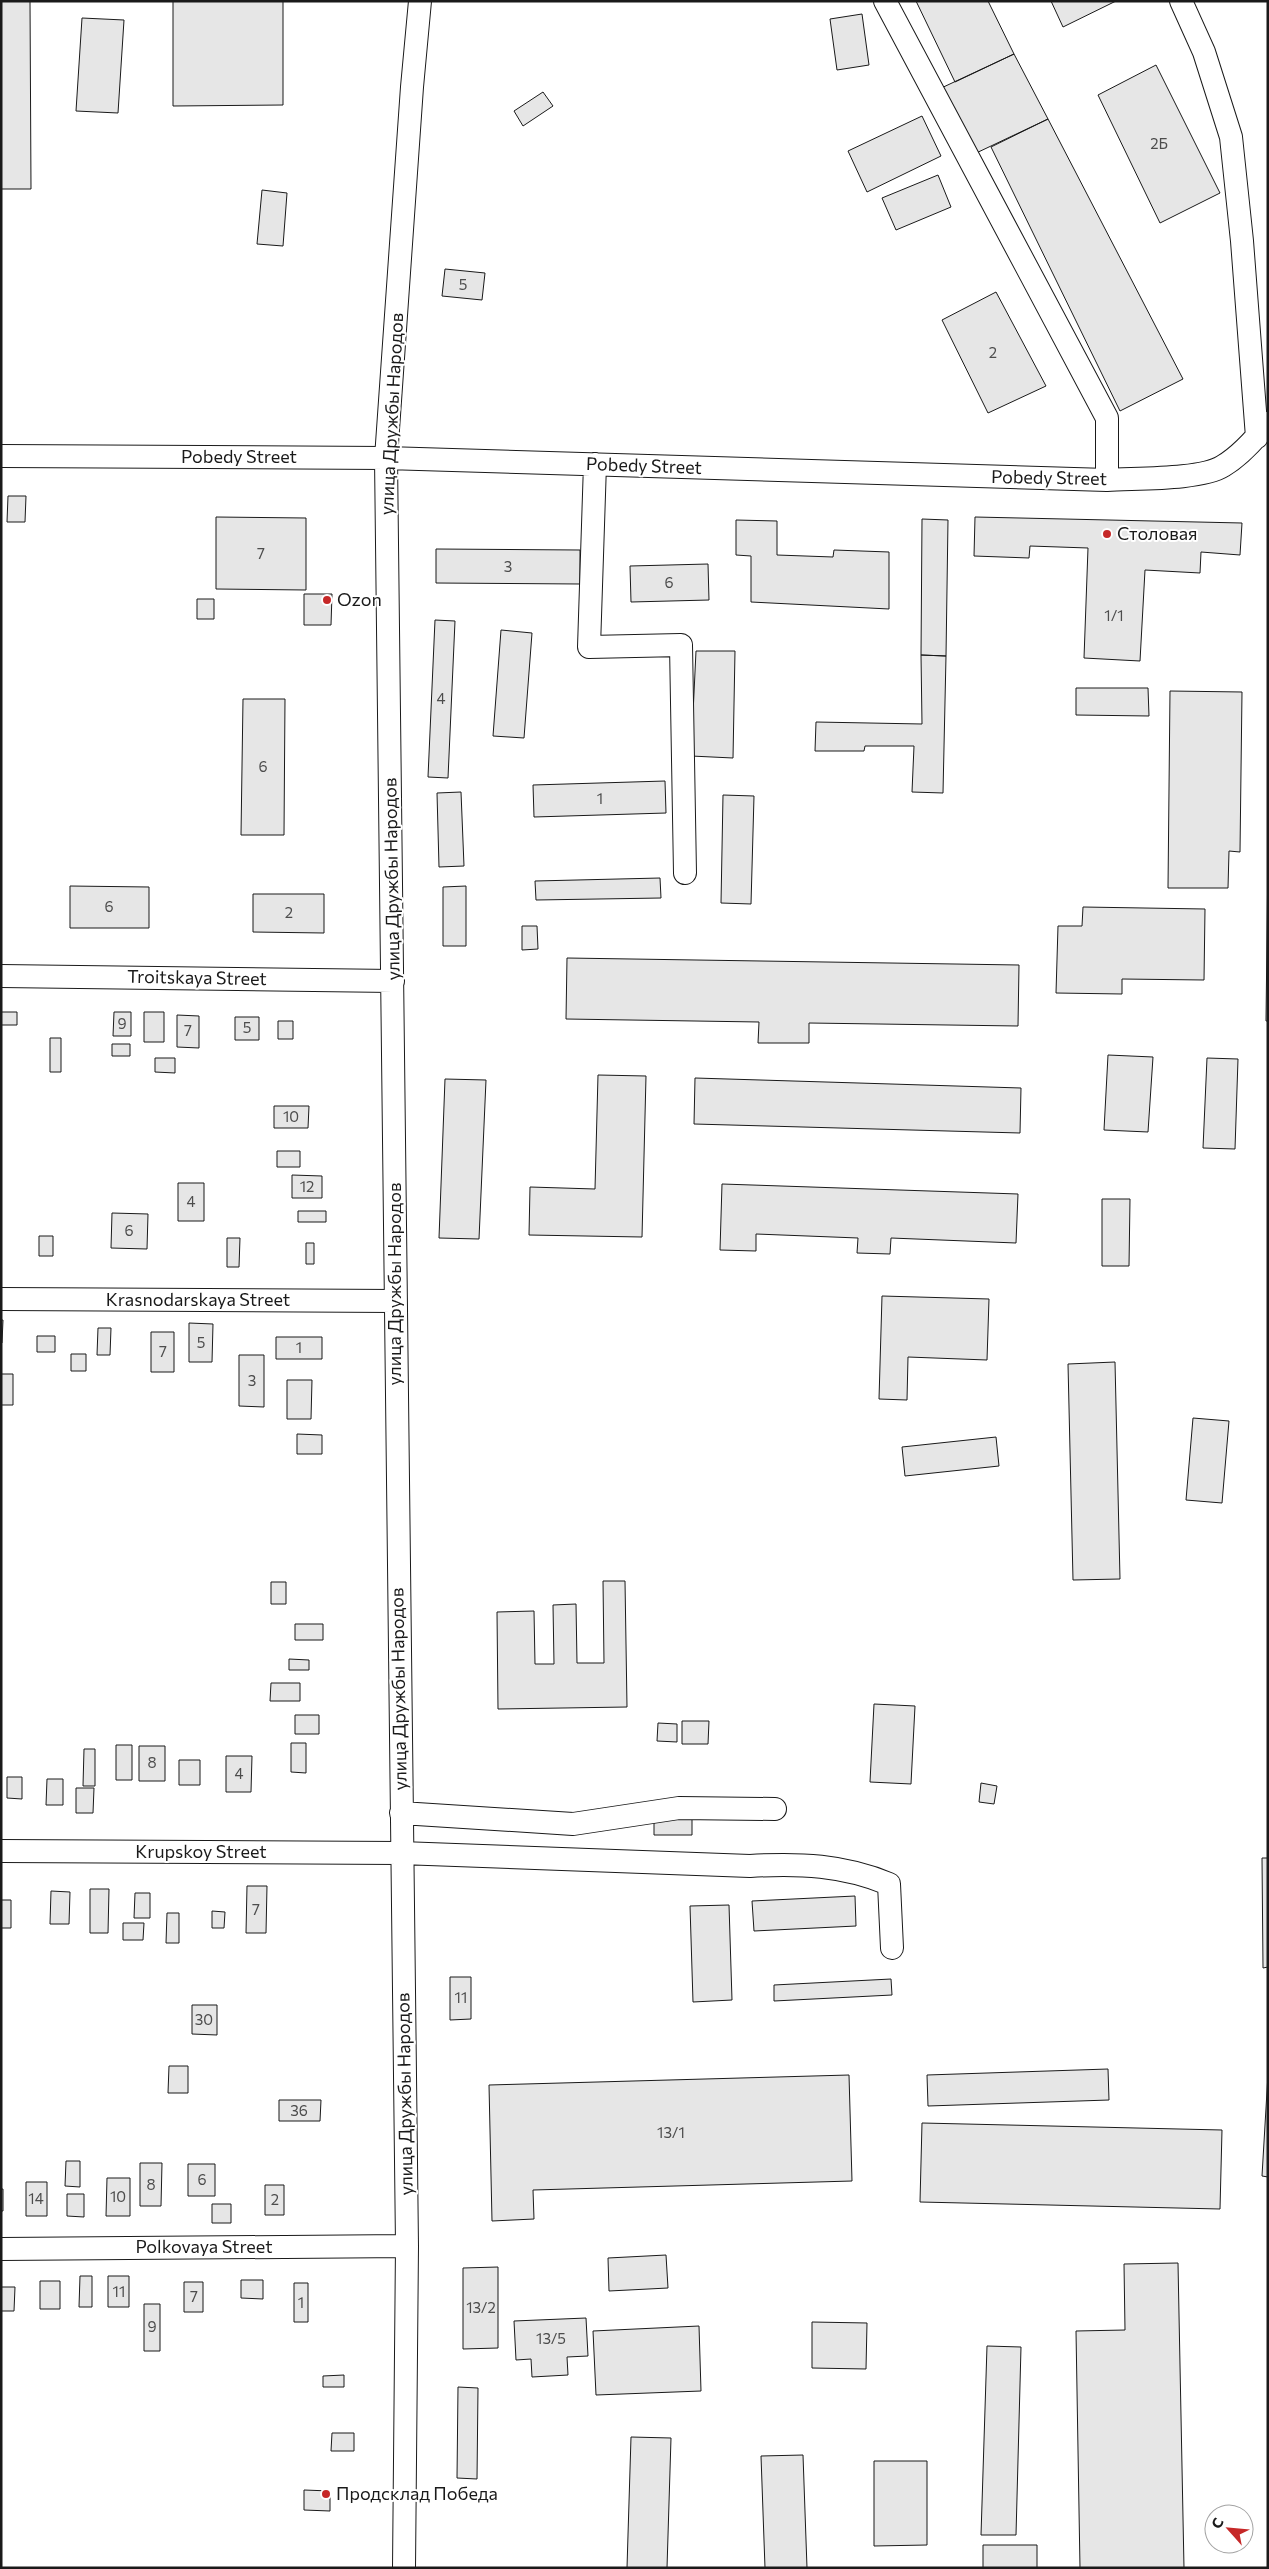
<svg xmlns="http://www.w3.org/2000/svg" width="1269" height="2569" font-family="Commissioner,sans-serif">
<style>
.building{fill:#e6e6e6;stroke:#1a1a1a}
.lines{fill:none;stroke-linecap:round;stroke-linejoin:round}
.minor-casing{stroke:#1a1a1a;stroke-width:24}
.minor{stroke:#fff;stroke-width:22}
.poi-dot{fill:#c62828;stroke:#fff;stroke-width:2}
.labels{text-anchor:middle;stroke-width:4;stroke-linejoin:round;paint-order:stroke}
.number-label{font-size:15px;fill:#4d4d4d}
.street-label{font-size:18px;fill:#1a1a1a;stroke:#fff}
.poi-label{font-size:18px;fill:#1a1a1a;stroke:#fff;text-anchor:start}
</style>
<rect width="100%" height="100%" fill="#fff"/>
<!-- building -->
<path class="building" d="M1,1H30L31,189H1Z
M173,1H283V105L173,106Z
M916,1H988L1014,54L955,82Z
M1051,1H1116L1063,27Z
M862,14L869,65L837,70L830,19Z
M82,18L124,20L118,113L76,111Z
M1014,54L1048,119L972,155L937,90Z
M1156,65L1220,193L1160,223L1098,95Z
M543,92L553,106L523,126L514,111Z
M922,116L941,156L867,192L848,151Z
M1048,119L1183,379L1120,411L991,147Z
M938,175L951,207L896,230L882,198Z
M262,190L287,193L283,246L257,244Z
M445,269L485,273L482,300L442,296Z
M996,292L1046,386L988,413L942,320Z
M8,496H26L25,522H7Z
M216,517L306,518V590L216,589Z
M975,517L1242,523L1240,555L1201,552L1200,573L1145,570L1140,661L1084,658L1088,548L1030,546L1029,558L974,556Z
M922,519L948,520L946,656L921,655Z
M736,520L777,521V555L833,557L834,550L889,552V609L751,602V556L736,555Z
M436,549L580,550V584L436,583Z
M708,564L709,600L631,602L630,566Z
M304,594H332L331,625H304Z
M197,599H214V619H197Z
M435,620L455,621L448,778L428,777Z
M501,630L532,633L524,738L493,736Z
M696,651H735L733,758L691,756Z
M921,655L946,656L943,793L912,792L914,746H865L864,751H815L816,722L922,724Z
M1076,688H1148L1149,716L1076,715Z
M1170,691L1242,692L1240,852L1229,851L1228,888H1168Z
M243,699H285L284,835H241Z
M665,781L666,813L534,817L533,785Z
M461,792L464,866L439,867L437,793Z
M723,795L754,796L751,904L721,903Z
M1268,853V1021H1266Z
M660,878L661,898L536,900L535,881Z
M70,886L149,887V928H70Z
M466,886V946H443V887Z
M253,894H324V933L253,932Z
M1083,907L1205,909L1204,980L1122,979V994L1056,993L1058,926H1082Z
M522,926H537L538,949L522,950Z
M567,958L1019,965L1018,1026L809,1023V1043H758L759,1022L566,1019Z
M1,1012H17V1025H1Z
M114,1012H131V1036H113Z
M144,1012H164V1042H144Z
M177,1015L199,1016V1048L177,1047Z
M235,1017H259V1040H235Z
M278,1021H293V1039H278Z
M50,1038H61V1072H50Z
M112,1044H130V1056H112Z
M1108,1055L1153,1057L1148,1132L1104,1130Z
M155,1058H175V1073L155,1072Z
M1207,1058L1238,1059L1235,1149L1203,1148Z
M598,1075L646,1076L642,1237L529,1235L530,1187L595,1189Z
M695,1078L1021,1088L1020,1133L694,1124Z
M445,1079L486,1080L479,1239L439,1238Z
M274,1106H309L308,1128H274Z
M277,1151H300V1167H277Z
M292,1175L322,1176V1198H292Z
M178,1183H204V1221H178Z
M722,1184L1018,1194L1016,1243L891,1238L890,1254L857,1253L858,1238L756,1234V1251L720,1250Z
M1102,1199H1130L1129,1266H1102Z
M298,1211H326V1222H298Z
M112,1213L148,1214L147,1249L111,1248Z
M39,1236H53V1256H39Z
M227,1238H240L239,1267H227Z
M306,1243H314V1264H306Z
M882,1296L989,1299L987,1360L908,1357L907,1400L879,1399Z
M1,1320H3L2,1343H1Z
M189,1323L213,1324L212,1362H189Z
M98,1328H111L110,1355H97Z
M151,1332H174V1372H151Z
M37,1336H55V1352H37Z
M276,1337H322V1359H276Z
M71,1354H86V1371H71Z
M239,1355H264V1407L239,1406Z
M1115,1362L1120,1579L1073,1580L1068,1364Z
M1,1374H13V1405H1Z
M287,1380H312L311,1419H287Z
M1193,1418L1229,1421L1222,1503L1186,1500Z
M297,1434L322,1435V1454H297Z
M996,1437L999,1466L905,1476L902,1447Z
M603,1581H625L627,1707L498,1709L497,1612L534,1611L535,1664H554L553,1605L576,1604L577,1663H604Z
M271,1582H286V1604H271Z
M295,1624H323V1640H295Z
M289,1659L309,1660V1670H289Z
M271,1683H300V1701H270Z
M874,1704L915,1706L911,1784L870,1782Z
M295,1715H319V1734H295Z
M682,1721H709L708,1744H682Z
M658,1723L677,1724V1742L657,1741Z
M291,1743H306V1773L291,1772Z
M116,1745H132V1780H116Z
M139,1746H165V1781H139Z
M84,1749H95V1786H83Z
M226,1756H252L251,1792H226Z
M179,1760H200V1785H179Z
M7,1777H22V1799L7,1798Z
M47,1779H63V1805H46Z
M981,1783L997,1786L994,1804L979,1802Z
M76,1788H94L93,1813H76Z
M654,1818H692V1835H654Z
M1262,1858H1268V1967L1263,1968Z
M247,1886H267L266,1933H246Z
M90,1889H109L108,1933H90Z
M51,1891L70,1892L69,1924H50Z
M135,1893H150V1918H134Z
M855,1896L856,1926L754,1931L752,1901Z
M1,1900H11V1928H1Z
M729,1905L732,2000L693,2002L690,1906Z
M212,1911L225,1912L224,1928H212Z
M167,1913H179V1943H166Z
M123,1923H144L143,1940H123Z
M450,1977H471V2019L450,2020Z
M891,1979L892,1995L774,2001V1985Z
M192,2005H217V2035L192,2034Z
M169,2066H188V2093H168Z
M1108,2069L1109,2100L928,2106L927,2075Z
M1268,2074V2177L1262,2176Z
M849,2075L852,2181L533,2190L534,2219L492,2221L489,2085Z
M279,2100H321L320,2121H279Z
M922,2123L1222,2130L1220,2209L920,2202Z
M66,2161H80V2187L65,2186Z
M140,2163H162L161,2206H140Z
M188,2164H215V2196H188Z
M107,2178H130V2216H106Z
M26,2182H47V2216H26Z
M265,2185H284V2215H265Z
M1,2189H3V2211H1Z
M67,2194H84V2217L67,2216Z
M212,2204H231V2223H212Z
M666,2255L668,2288L609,2291L608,2258Z
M1178,2263L1184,2568H1080L1076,2331L1125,2330L1124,2264Z
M498,2267V2348L463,2349V2268Z
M80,2276H92V2307H79Z
M108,2276H129V2307H108Z
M241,2280H263V2299L241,2298Z
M40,2281H60V2309H40Z
M184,2282H203V2312H184Z
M294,2283H308V2322H294Z
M1,2287H15L14,2311H1Z
M144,2304H160V2351H144Z
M586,2318L588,2356L567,2357L568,2375L532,2377L531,2359L516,2360L514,2321Z
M812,2322L867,2323L866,2369L812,2368Z
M699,2326L701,2391L596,2395L593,2331Z
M987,2346L1021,2347L1016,2535H981Z
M344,2375V2387H323V2376Z
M458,2387L478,2388L477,2479L457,2478Z
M332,2433H354V2451H331Z
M631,2437L671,2438L667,2568H627Z
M803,2455L807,2568H765L761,2456Z
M874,2461H927V2545L874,2546Z
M304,2490L330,2491V2511L304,2510Z
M983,2545H1037V2568H983Z"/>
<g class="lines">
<defs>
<path id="minor" d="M885,1L1107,418V480
M1181,1L1204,52L1231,137L1242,241L1257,437
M1,456L386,458L1107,480C1135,478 1201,480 1223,466C1240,456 1256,438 1268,423
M595,464L589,647L681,645L685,873
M1,976L393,981
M1,1299L395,1301
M401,1813L573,1824L679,1808L775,1809
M1,1851L401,1853L750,1866C799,1863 844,1865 889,1884L892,1948
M1,2249L407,2246
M404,2568L407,2246L386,458L412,87L420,1"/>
</defs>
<!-- minor casing -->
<use href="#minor" class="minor-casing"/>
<!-- minor -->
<use href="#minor" class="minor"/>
</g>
<!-- markers -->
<g class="poi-dot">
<circle cx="1107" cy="534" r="5"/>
<circle cx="327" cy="600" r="5"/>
<circle cx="326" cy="2494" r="5"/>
</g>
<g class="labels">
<!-- number labels -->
<g class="number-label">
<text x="1159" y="149">2Б</text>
<text x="463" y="290">5</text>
<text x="993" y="358">2</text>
<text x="261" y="559">7</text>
<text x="508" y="572">3</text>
<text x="669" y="588">6</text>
<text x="1114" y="621">1/1</text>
<text x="441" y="704">4</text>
<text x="263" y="772">6</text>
<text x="600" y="804">1</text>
<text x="109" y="912">6</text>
<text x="289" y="918">2</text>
<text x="122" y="1029">9</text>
<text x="247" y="1033">5</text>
<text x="188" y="1036">7</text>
<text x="291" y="1122">10</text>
<text x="307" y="1192">12</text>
<text x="191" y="1207">4</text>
<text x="129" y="1236">6</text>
<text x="201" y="1348">5</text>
<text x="299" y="1353">1</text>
<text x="163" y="1357">7</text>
<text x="252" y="1386">3</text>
<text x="152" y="1768">8</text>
<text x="239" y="1779">4</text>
<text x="256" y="1915">7</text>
<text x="461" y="2003">11</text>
<text x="204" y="2025">30</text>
<text x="299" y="2116">36</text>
<text x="671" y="2138">13/1</text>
<text x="202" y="2185">6</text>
<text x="151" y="2190">8</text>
<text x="118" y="2202">10</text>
<text x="36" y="2204">14</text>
<text x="275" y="2205">2</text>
<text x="119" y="2297">11</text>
<text x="194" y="2302">7</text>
<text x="301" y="2308">1</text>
<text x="481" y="2313">13/2</text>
<text x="152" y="2332">9</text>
<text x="551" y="2344">13/5</text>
</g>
<!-- street labels -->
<g class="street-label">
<text transform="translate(392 414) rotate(-87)" y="6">улица Дружбы Народов</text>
<text x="239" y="463">Pobedy Street</text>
<text transform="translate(644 466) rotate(2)" y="6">Pobedy Street</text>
<text transform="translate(1049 478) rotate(1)" y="6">Pobedy Street</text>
<text transform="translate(392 879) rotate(-91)" y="6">улица Дружбы Народов</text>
<text transform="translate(197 978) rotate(1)" y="6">Troitskaya Street</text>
<text transform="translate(395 1284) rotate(-90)" y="6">улица Дружбы Народов</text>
<text x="198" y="1306">Krasnodarskaya Street</text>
<text transform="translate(399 1689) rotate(-91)" y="6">улица Дружбы Народов</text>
<text x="201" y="1858">Krupskoy Street</text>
<text transform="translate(405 2094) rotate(-91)" y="6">улица Дружбы Народов</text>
<text x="204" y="2253">Polkovaya Street</text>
</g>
<!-- poi labels -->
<g class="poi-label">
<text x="1117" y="540">Столовая</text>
<text x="337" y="606">Ozon</text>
<text x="336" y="2500">Продсклад Победа</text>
</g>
</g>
<!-- border -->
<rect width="1269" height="2569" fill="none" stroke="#1a1a1a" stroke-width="5"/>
<!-- north arrow -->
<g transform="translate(1229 2529) rotate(297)"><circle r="24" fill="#ffffff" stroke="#a3a3a3"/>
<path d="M0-4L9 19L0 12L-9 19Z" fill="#c62828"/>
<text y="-8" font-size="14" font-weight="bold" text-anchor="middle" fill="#1a1a1a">С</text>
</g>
</svg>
